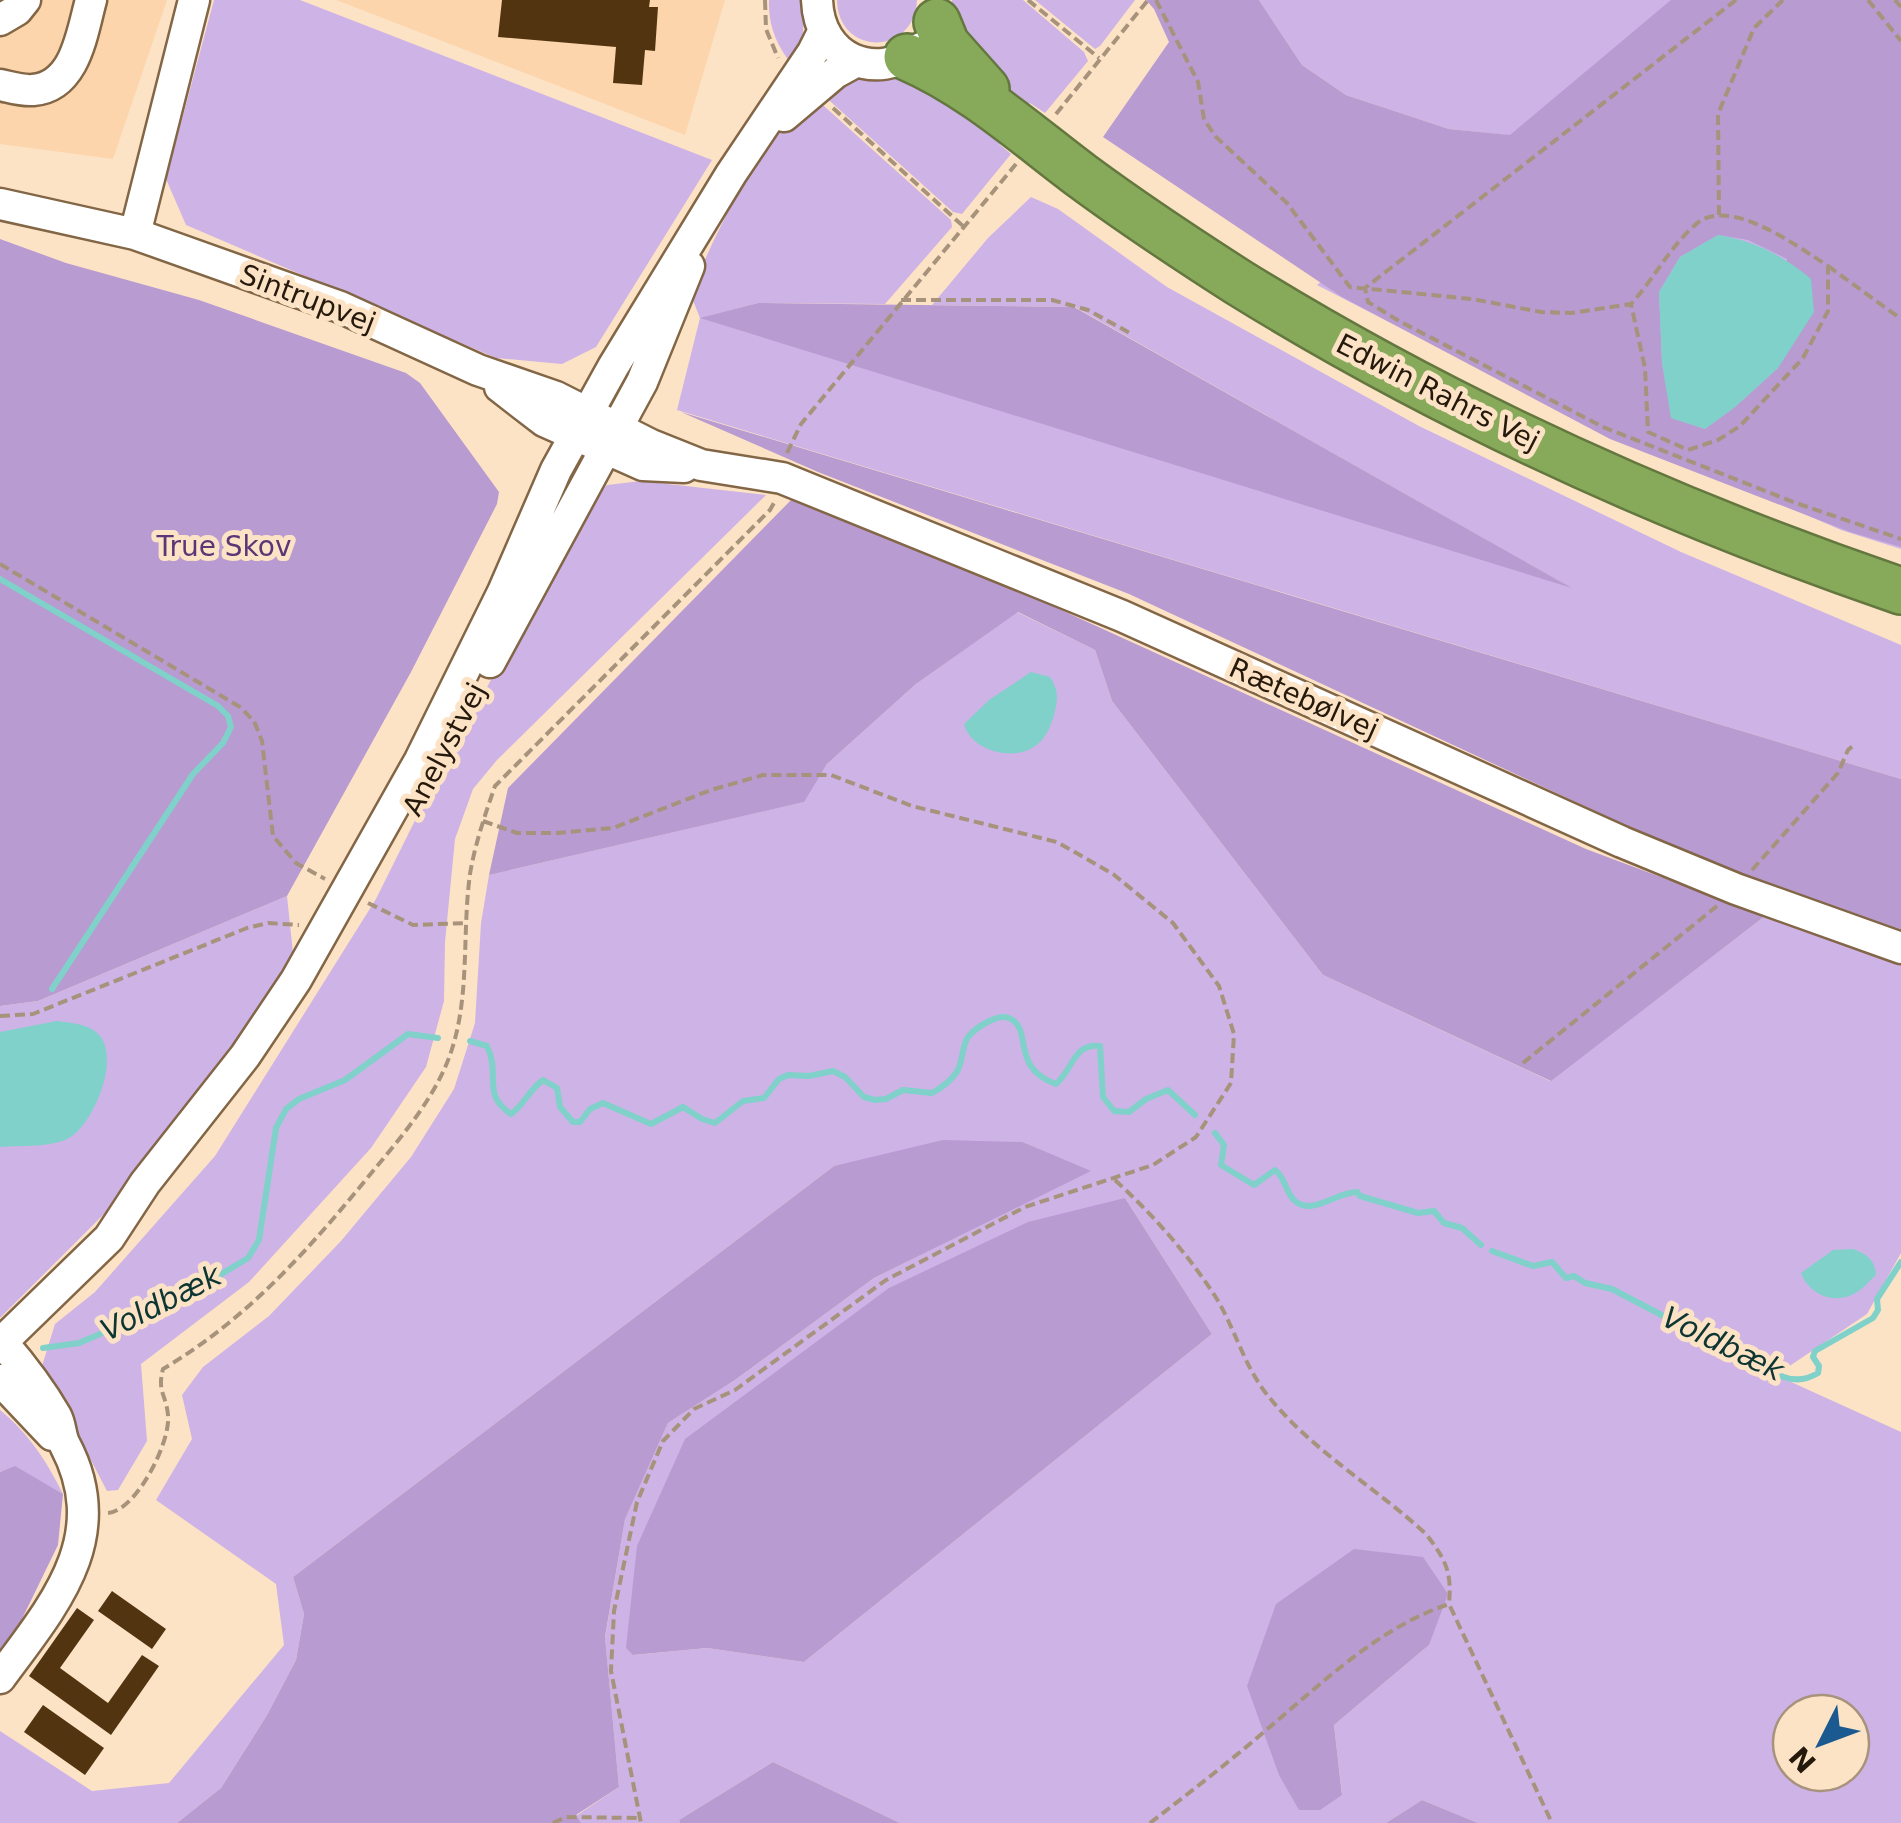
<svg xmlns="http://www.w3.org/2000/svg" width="1901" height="1823" font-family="'DejaVu Sans',sans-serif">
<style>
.built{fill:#fcd5ac}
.green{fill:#ceb3e6;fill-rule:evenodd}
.forest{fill:#b89bd1;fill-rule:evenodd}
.water{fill:#7fd1ca}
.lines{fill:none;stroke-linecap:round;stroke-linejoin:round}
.stream{stroke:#7fd1ca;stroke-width:6}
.building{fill:#523510}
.minor-casing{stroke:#826645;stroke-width:35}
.highway-casing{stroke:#64773f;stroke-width:50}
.path{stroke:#a7937c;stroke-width:4;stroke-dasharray:10 5;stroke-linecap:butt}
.minor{stroke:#fff;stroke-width:30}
.highway{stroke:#86aa5a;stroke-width:45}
.labels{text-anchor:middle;stroke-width:10;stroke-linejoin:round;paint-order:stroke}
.street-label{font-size:28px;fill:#25190c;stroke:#fde3c6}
.park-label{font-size:28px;fill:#5b3677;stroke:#fde3c6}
.water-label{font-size:30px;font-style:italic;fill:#0d3633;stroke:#fde3c6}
</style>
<rect width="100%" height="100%" fill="#fde3c6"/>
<!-- built -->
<path class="built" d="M0,0H167L113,159L0,144Z
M336,0H725L685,135Z"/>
<!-- green -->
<path class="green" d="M214,0H300L712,160L596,347L562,364L496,358L186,225L166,179Z
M769,0H803C803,22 806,47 793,66C777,46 768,26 769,0Z
M837,0H917C914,57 838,56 837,0Z
M952,0H1023L1084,52L1088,61L1045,113L1030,103L1022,112L950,24Z
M1035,0H1135L1100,46L1095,49Z
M1259,0H1673L1901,32V549L1841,530L1666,454L1598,430L1317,285L1506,135L1449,129L1346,95L1302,65Z
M892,77L932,79L1007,133L999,144L1011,154L962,214L953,212L821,93L847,78Z
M815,98L951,220L952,227L885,304L758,303L702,318L1566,585L1075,307L932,305L988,238L1031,197L1058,209L1167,287L1419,426L1681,552L1901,645V779L677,410L700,318L690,293C720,225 755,146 815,98Z
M641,481L766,495L497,760L473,789L455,839L445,942L444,1001L426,1067L371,1148L249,1282L141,1364L147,1441L118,1490L107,1491L42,1366L55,1324L95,1292L215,1156L376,899L439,772L592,501L607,485Z
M1017,612L1095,650L1112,701L1323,975L1550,1081L1765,916L1901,965V1253L1867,1314L1776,1375L1901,1432V1823H1478L1422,1800L1386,1823H900L773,1762L679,1820L680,1823H581L576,1816L619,1787L605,1638L625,1518L668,1423L735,1380L874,1278L1089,1171L1023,1142L834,1166L293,1577L304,1614L296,1660L267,1715L221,1788L177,1823H0V1731L92,1791L169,1783L284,1645L276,1584L156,1500L192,1439L182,1395L203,1367L269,1316L341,1241L411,1157L454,1089L475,1023L481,923L489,875L803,802L827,764L916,684ZM1125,1198L1212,1334L804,1662L707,1648L634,1655ZM1429,1645L1334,1725L1342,1794L1247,1686ZM1791,1713H1851V1773H1791Z
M287,896L293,953L213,1076L105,1213L0,1318V1006L38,1001Z
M0,1410C29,1434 46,1460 63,1494L15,1467L0,1472Z"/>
<!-- forest -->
<path class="forest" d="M1146,0H1259L1302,65L1346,95L1449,129L1510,135L1671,0H1901V547L1850,532L1610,439L1342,297L1103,137L1169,42L1154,9ZM1718,235L1748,240L1787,259L1778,368L1735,407L1705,429L1672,418L1662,363L1659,292L1680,257Z
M0,239L66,263L199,300L406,373L420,383L499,492L497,504L411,672L287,896L38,1001L0,1006Z
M758,303L1074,307L1572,588L700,318Z
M681,412L1901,779V932L1743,880L1129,594L818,472Z
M793,498L1026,594L1586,849L1765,916L1551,1081L1323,975L1112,701L1095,650L1018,612L916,684L827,764L804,802L489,875L508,788Z
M943,1140L1023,1142L1091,1171L874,1278L735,1380L668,1423L625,1519L605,1637L619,1787L576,1815L581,1823H177L221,1788L267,1715L296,1660L304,1614L293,1577L834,1166Z
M1125,1198L1212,1334L804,1662L707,1648L633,1655L626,1648L637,1546L685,1439L889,1288L1028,1222Z
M15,1466L63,1494L58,1545L20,1623L0,1652V1472Z
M1354,1549L1423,1557L1448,1594L1429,1645L1334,1725L1342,1795L1320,1810H1299L1279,1775L1247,1686L1276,1604Z
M773,1762L900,1823H680L679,1820Z
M1422,1800L1478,1823H1386Z"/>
<!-- water -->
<path class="water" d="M1718,235C1755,241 1782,255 1811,279L1814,312L1778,368L1735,407L1705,429L1671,418L1662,363L1659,292L1680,257Z
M1031,672L1050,677C1059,691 1058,699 1054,715C1050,728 1045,741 1032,748C1010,761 971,750 964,724L989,700Z
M57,1021C71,1023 91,1024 100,1036C120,1061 93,1124 69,1138C51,1148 20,1145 0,1147V1032Z
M1853,1249C1867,1254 1875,1260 1876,1275C1870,1280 1864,1288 1857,1292C1836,1306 1809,1295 1801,1273L1833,1250Z"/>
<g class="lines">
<!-- stream -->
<path class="stream" d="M0,579L218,706L228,716L231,727L223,743L193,774L52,989
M470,1041L487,1046C501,1075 481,1094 511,1114C524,1105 529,1090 543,1080L557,1088L560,1107L573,1122H580L590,1109L603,1103L651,1124L683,1107L702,1119L715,1123L743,1101L764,1098L779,1079L788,1075L809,1076L833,1071L845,1077L864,1097L875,1100L886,1099L903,1090L932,1093C941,1088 950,1082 956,1073C964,1062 961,1047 968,1037C975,1028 998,1013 1009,1018C1034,1029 1009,1067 1056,1084C1073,1070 1073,1043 1100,1046L1103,1097L1114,1111L1129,1112L1146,1099L1168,1090L1195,1115
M1215,1133L1224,1145L1221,1165L1254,1185L1275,1170C1285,1178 1285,1189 1293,1199C1310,1218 1336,1192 1357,1192L1360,1196L1418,1213L1434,1211L1444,1223L1462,1228L1481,1245
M1492,1251L1533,1266L1552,1262L1566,1278L1574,1276L1585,1283L1612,1289L1675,1322H1692L1723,1347L1736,1345C1760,1358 1784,1394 1818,1373L1819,1366L1813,1357L1815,1351L1873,1318L1878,1310L1877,1299L1901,1262
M43,1348L79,1343L175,1302L248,1258L259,1240L276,1128L286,1109L299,1099L345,1080L408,1034L438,1038"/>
</g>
<!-- building -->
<path class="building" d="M502,0H650L649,7H658L655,51L645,50L642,85L613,83L616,47L498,37Z
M112,1591L166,1629L152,1649L98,1611Z
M77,1608L94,1620L60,1668L108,1703L142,1655L159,1666L111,1735L29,1676Z
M43,1705L104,1748L85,1775L24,1732Z"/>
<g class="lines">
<defs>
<path id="minor" d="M817,0C819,59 875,83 921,48
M0,20L17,10L25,0
M0,85C10,87 22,91 33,90C76,87 82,32 91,0
M784,116L835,73L857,61
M0,204L135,234L340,307L478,370L556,397L651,445L701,465L782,478L1122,616L1622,842L1736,889L1901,948
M135,234L194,0
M500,387L544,421L643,465L684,467
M490,662L642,382L689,266
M0,1344L109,1238L145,1183L245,1056L296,980L420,760L503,592L556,470L613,367L731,174L813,52L823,32
M0,1380L52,1435
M0,1678C53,1606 114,1538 65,1445C60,1436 61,1425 56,1416C41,1390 22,1365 2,1342"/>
<path id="highway" d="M937,22L946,44L986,89
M907,57C972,85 1026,134 1082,176C1132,213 1185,248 1238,282C1446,411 1670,512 1901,591"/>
</defs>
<!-- minor casing -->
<use href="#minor" class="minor-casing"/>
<!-- highway casing -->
<use href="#highway" class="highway-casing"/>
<!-- path -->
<path class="path" d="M765,0L766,29L778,58
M1028,0L1099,58
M1156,0L1198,82L1204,119L1215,136L1287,203L1350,287L1472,299L1541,312L1571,313L1631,304C1654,279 1669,248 1695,225C1728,194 1798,247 1828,266V311L1803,358L1740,426L1718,440L1688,450L1648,432L1645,368L1631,304
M1736,0L1365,288L1368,302L1399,321L1603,427L1796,503L1901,539
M1868,0L1901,41
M1895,0L1901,7
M833,108L963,226
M1056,114L1148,0
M1719,215L1718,114L1754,28L1783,0
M1828,266L1901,319
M901,300H1052L1088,310L1130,333
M787,453L801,424L1016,164
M0,564L240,707L254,721L262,741L273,836L296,863L325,879
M483,821L517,833H557L613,828L711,790L763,775H831L912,806L1057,842L1113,874L1173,923L1219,986L1234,1034L1231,1083L1196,1137L1153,1165L1025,1207L886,1280L735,1390L694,1409L663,1441L637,1502L614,1611L611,1671L641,1823
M1752,870L1838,773L1848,750L1854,745
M368,903L413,925L467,923
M0,1016L33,1014L247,928L268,923L299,925
M1523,1063L1717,906
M1115,1180C1153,1215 1187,1253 1215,1296C1234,1326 1243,1363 1265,1392C1309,1449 1374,1486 1426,1534C1446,1560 1452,1572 1449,1604
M108,1513C136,1511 171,1442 168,1415C166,1394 157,1392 163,1369C249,1318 311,1247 373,1171C403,1135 438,1094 452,1049C470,993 462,932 470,874C475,844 485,815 495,786L770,510L775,501
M553,1823L566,1817L639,1818
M1150,1823C1189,1793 1228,1763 1265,1731C1321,1684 1379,1627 1449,1604L1552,1823"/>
<!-- minor -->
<use href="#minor" class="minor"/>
<!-- highway -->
<use href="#highway" class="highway"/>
</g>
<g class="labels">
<!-- street labels -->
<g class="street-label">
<text transform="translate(308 298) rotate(21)" y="10">Sintrupvej</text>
<text transform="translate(1438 392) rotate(27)" y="10">Edwin Rahrs Vej</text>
<text transform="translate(1304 698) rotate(24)" y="10">Rætebølvej</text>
<text transform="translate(444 749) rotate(-62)" y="10">Anelystvej</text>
</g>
<!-- park labels -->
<g class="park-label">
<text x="224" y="556">True Skov</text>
</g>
<!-- water labels -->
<g class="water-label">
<text transform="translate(161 1303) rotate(-27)" y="10">Voldbæk</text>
<text transform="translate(1723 1344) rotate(26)" y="10">Voldbæk</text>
</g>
</g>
<!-- north arrow -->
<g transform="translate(1821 1743) rotate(228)"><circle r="48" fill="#fde3c6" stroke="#a7927c" stroke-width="2.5"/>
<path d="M0-8L18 38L0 25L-18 38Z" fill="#1b5a90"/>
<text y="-15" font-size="28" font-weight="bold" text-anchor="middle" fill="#25190c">N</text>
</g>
</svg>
